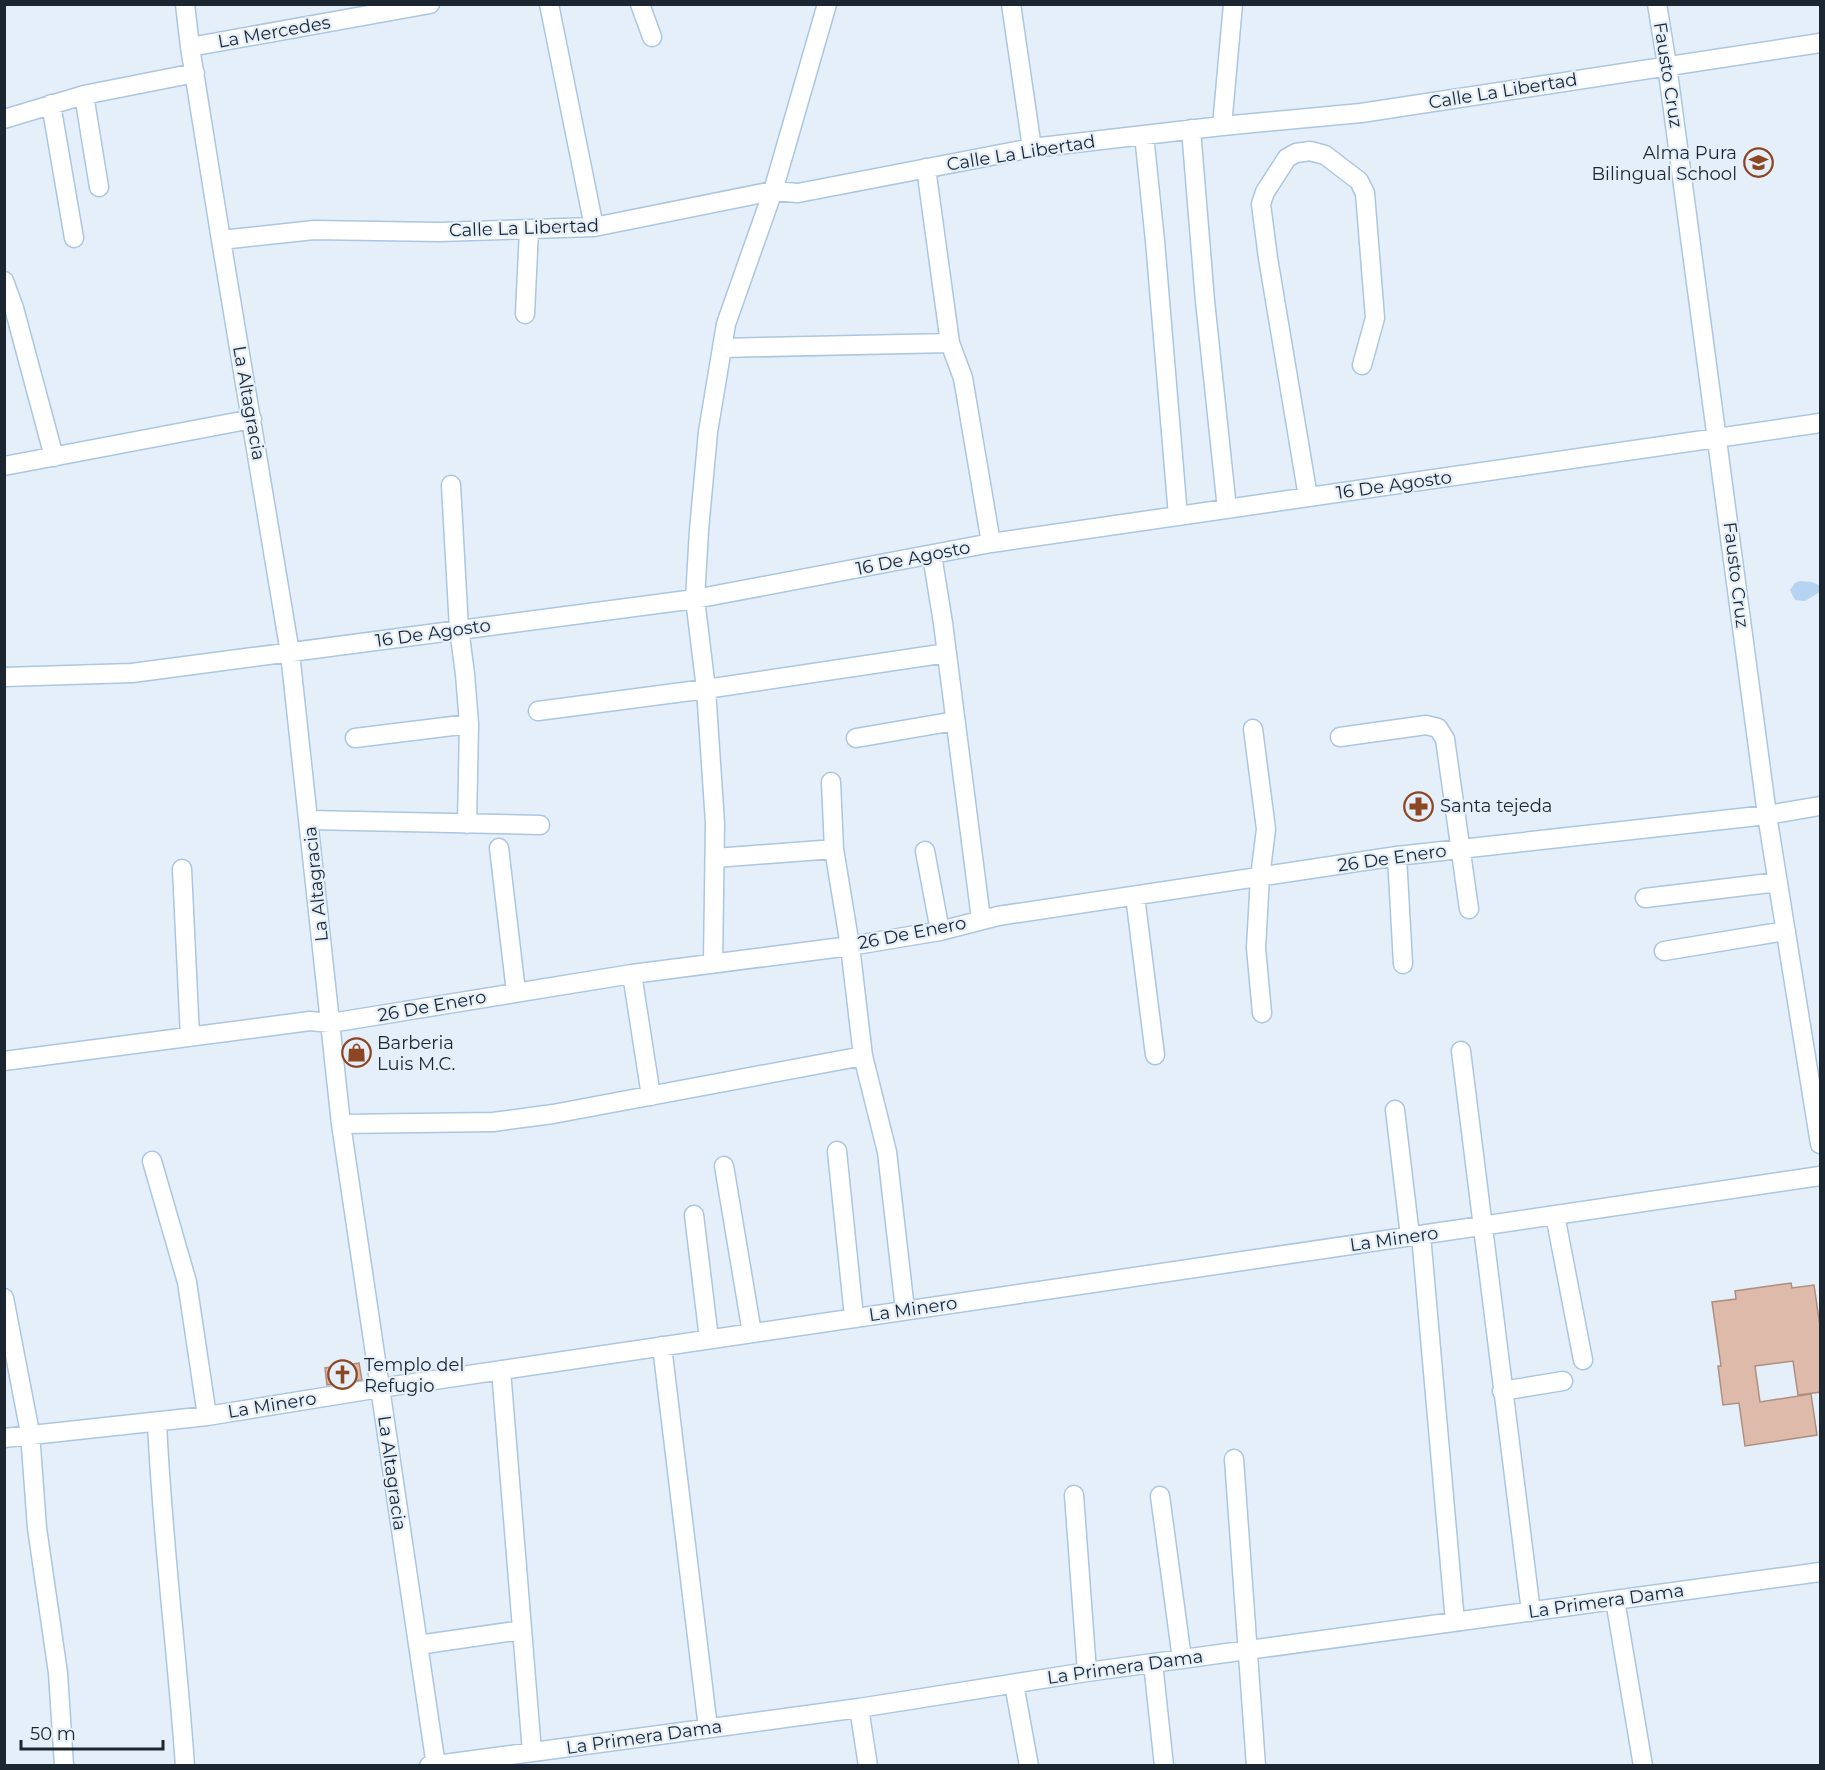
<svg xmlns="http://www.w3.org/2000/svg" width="1825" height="1770" font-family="Montserrat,sans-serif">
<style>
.water{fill:#b6d3f1}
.building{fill:#ddbaaa;stroke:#b08e7f;stroke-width:1.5}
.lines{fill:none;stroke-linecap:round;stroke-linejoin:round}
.minor-casing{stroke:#abc6e0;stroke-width:21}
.minor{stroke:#fff;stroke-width:18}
.labels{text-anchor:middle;stroke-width:4.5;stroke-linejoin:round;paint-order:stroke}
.street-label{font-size:18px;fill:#1c2630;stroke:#e4effa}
.poi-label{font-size:18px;fill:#1c2630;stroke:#e4effa;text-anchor:start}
</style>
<rect width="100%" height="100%" fill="#e4effa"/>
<!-- water -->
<path class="water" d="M1800,581L1812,582L1819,585L1820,592L1805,601L1795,600L1790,590L1795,583Z"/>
<!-- building -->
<path class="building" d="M363,1044L366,1060L348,1063L346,1047Z
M1791,1283L1792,1288L1814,1285L1821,1333V1392L1798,1395L1793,1361L1755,1366L1760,1402L1811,1394L1817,1435L1745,1446L1739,1403L1723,1405L1718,1366H1721L1712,1302L1736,1299L1735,1291Z
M359,1363L362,1380L327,1385L325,1368Z"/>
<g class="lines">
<defs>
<path id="minor" d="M185,4L190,47L221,240L290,653L341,1124L436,1766
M549,4L594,227
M640,4L652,37
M1011,4L1032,148
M1657,4L1667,65L1767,815L1820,1144
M190,47L430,4
M84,95L99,187
M51,104L74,238
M4,119L84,95L195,73
M1222,126L1233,4
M1191,129L1205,301L1227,509
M1144,135L1155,241L1178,516
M926,168L950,343
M221,240L314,230L439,232L594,227L773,191L798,193L1032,148L1222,126L1361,113L1820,43
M4,281L14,308L54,457
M525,314L529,230
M722,348L950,343L963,378L991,543
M4,466L252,419
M451,485L459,629L465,674L469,724L467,824
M1308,497L1268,258L1261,204L1265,192L1287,158L1296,153L1310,151L1325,155L1359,181L1365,193L1375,318L1362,365
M932,555L943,623L981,919
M4,677L132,673L695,599L991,543L1820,423
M538,711L706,689L947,653
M1253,729L1266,829L1260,877L1256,948L1262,1013
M1340,737L1426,725L1438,728L1445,739L1469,909
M355,738L469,724
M856,738L955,721
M831,782L834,849L850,946L863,1056L887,1152L905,1310
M309,820L540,825
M499,848L516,992
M925,851L940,931
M1397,856L1403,964
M715,858L834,849
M182,869L190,1037
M1135,896L1155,1055
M1645,898L1778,882
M1664,951L1786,931
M713,962L715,823L706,689L695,599L699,530L708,432L726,324L773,191L827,4
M632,974L651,1096
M1461,1051L1531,1612
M4,1061L310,1021L331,1023L632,974L850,946L940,931L998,916L1397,856L1767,815L1820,806
M1395,1110L1410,1236
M341,1124L493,1122L553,1114L863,1056
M837,1151L854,1317
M152,1161L187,1282L207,1416
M724,1166L752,1333
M694,1215L709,1339
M1555,1215L1583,1360
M1421,1235L1455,1622
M4,1298L30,1433L37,1528L58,1673L64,1766
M662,1346L708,1728
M501,1370L532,1752
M1502,1391L1563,1381
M157,1422C162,1537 177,1651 185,1766
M4,1438L207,1416L380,1388L1820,1176
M1234,1459L1256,1766
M1074,1495L1087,1672
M1160,1496L1182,1659
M1615,1600L1643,1766
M418,1645L522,1630
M1153,1663L1164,1766
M1014,1684L1029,1766
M859,1708L868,1766
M429,1766L859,1708L1087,1672L1820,1572"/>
</defs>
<!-- minor casing -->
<use href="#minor" class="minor-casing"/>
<!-- minor -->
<use href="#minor" class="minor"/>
</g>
<!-- icons -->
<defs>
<symbol id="school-ring" viewBox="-11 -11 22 22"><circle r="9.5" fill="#e4effa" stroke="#8d4623" stroke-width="1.5"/><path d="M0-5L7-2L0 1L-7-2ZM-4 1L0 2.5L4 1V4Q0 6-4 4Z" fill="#8d4623"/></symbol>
<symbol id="pharmacy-ring" viewBox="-11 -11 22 22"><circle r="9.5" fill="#e4effa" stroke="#8d4623" stroke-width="1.5"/><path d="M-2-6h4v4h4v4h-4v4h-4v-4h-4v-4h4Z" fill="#8d4623"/></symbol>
<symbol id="shop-ring" viewBox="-11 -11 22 22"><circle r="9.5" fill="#e4effa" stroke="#8d4623" stroke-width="1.5"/><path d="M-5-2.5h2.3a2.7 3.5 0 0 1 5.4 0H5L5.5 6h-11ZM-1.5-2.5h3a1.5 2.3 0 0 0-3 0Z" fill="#8d4623"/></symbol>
<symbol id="church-ring" viewBox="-11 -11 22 22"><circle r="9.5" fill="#e4effa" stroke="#8d4623" stroke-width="1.5"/><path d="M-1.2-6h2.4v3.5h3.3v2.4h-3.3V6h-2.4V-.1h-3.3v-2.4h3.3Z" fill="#8d4623"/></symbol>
</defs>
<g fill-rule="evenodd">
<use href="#school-ring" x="1742" y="146" width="33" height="33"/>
<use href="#pharmacy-ring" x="1402" y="790" width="33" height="33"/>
<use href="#shop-ring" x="340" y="1036" width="33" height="33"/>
<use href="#church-ring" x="326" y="1358" width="33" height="33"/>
</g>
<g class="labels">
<!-- street labels -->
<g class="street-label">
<text transform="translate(274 32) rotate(-10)" y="6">La Mercedes</text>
<text transform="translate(1668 75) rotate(81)" y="6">Fausto Cruz</text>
<text transform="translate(1503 91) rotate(-9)" y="6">Calle La Libertad</text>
<text transform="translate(1021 153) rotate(-9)" y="6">Calle La Libertad</text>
<text transform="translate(524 228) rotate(-2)" y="6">Calle La Libertad</text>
<text transform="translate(249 403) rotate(80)" y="6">La Altagracia</text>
<text transform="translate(1394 485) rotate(-8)" y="6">16 De Agosto</text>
<text transform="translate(913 558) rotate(-11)" y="6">16 De Agosto</text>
<text transform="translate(1736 575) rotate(83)" y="6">Fausto Cruz</text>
<text transform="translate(433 633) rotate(-8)" y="6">16 De Agosto</text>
<text transform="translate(1392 858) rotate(-8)" y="6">26 De Enero</text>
<text transform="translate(316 884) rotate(-96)" y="6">La Altagracia</text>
<text transform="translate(912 933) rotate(-11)" y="6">26 De Enero</text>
<text transform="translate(432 1006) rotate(-10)" y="6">26 De Enero</text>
<text transform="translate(1394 1239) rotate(-8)" y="6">La Minero</text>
<text transform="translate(913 1309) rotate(-8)" y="6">La Minero</text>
<text transform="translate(272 1405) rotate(-9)" y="6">La Minero</text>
<text transform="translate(392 1473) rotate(82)" y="6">La Altagracia</text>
<text transform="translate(1606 1601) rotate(-8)" y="6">La Primera Dama</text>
<text transform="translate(1125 1667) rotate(-8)" y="6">La Primera Dama</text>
<text transform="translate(644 1737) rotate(-8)" y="6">La Primera Dama</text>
</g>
<!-- poi labels -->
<g class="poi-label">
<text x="1737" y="159" text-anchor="end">Alma Pura<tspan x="1737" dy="21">Bilingual School</tspan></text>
<text x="1440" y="812">Santa tejeda</text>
<text x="377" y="1049">Barberia<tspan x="377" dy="21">Luis M.C.</tspan></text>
<text x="364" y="1371">Templo del<tspan x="364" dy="21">Refugio</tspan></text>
</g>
</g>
<!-- border -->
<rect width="1825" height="1770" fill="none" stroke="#1c2630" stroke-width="12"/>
<!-- scale -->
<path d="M21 1740v9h142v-9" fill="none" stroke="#1c2630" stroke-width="3"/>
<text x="30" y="1740" font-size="18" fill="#1c2630" stroke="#e4effa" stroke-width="4.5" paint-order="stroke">50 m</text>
</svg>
